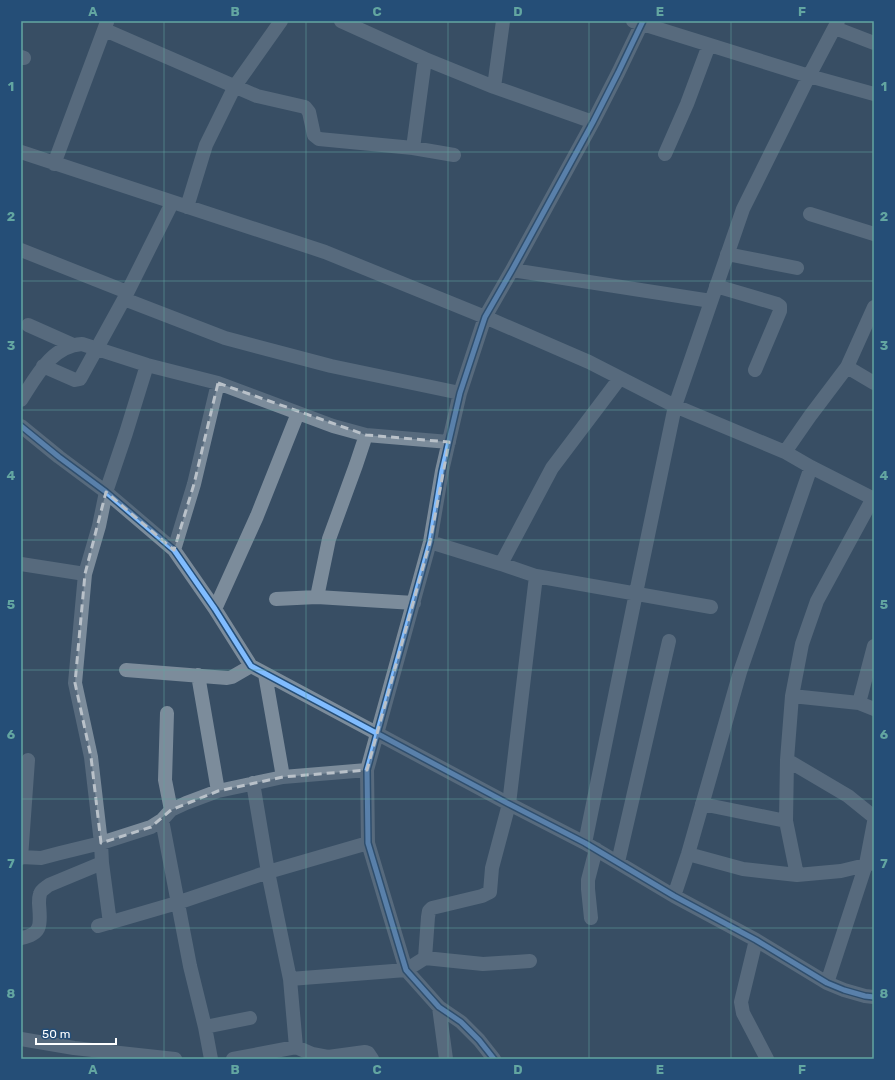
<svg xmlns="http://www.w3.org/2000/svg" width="895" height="1080" font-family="Rubik,sans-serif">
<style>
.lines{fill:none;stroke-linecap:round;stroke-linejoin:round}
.minor{stroke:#7c8c9b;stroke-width:14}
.cycleway-casing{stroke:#254e77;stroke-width:8}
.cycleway{stroke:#80bcff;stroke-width:5}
.marked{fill:none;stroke:#b9c1c9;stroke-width:3;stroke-dasharray:8 5;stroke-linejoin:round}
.grid{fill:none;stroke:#63a6a1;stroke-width:1;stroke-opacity:0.55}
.neatline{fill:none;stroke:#63a6a1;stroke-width:1.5}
.grid-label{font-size:13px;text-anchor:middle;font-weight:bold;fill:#63a6a1}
</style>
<rect width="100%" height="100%" fill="#384e64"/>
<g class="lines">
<!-- minor -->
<path class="minor" d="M341,21L425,59L494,87L593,122
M633,21L809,76L874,94
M835,28L874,43
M105,30L257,96L305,107L309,112L314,135L319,139L413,148L454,155
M21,57L24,58
M494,87L503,21
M413,148L425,59
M21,152L325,252L485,317L589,362L675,406L785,452L811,467L874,499
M665,154L687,104L709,45
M54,164L107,22
M187,207L206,145L235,86L281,21
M810,214L874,234
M21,250L127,292
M727,254L797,268
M512,270L711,301
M716,286L777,304L780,306V311L755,370
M124,299L225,338L331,366L460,393
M28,325L73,345
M43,366L75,380L80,379L124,299L172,203
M847,367L874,383
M21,400C36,377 51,346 82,344L147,365L218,383L333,426L366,435L449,442
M21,426L59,457L106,492L174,550L215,609L251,666L509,804L585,843L674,896L756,940L827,983L844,990L865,996L874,997
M785,452L810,416L847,367L874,307
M430,542L501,564L552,468L620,378
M174,550L194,484L218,383
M21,564L85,574
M501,564L536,576
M317,597L329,539L356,465L366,435
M276,599L317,597L414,603
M215,609L257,516L298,413
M126,670L227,678L232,677L251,666
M265,674L283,777
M198,675L218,791
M792,696L859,703L874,709
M859,703L874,646
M167,713L165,780L171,810
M787,760L848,796L874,817
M253,783L268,872L368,843
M702,804L786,821
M162,820L190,966L205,1027L211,1059
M585,843L636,593L675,406L743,209L809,76L838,21
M688,854L743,869L797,875L841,871L874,863
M21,857L41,858L60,853L101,843L151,827L162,820L171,810L186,803L218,791L283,777L367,770
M21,858L28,760
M618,862L669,641
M797,875L786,821L787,760L792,696L802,644L817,601L873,498
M674,896L688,854L740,672L811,467
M591,918L588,889V880L596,849
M110,923L102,863L101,843L91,757L75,683L85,574L99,526L106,492L126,433L147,365
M98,926L177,903L268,872L290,979L406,970L425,958L483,964L530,961
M21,938C44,934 40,922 39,903C39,900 39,897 40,894C41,890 45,888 49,885L102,863
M756,940L741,1002L743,1013L767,1059
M425,958L428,917L429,911L432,908L482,896L490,892L492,868L509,804L536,576L711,607
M827,983L866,864L874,822
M439,1007L446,1059
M205,1027L250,1018
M21,1039L74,1048L175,1059
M296,1047L312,1054L328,1057L365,1052L368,1053L372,1059
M233,1059L296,1047L290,979
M494,1059L479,1040L461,1022L439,1007L406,970L368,843L367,770L430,542L442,471L460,393L485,317L512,270L593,122L618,73L643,21"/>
<defs>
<path id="cycleway" d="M21,426L59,457L106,492L174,550L215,609L251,666L509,804L585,843L674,896L756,940L827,983L844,990L865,996L874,997
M494,1059L479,1040L461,1022L439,1007L406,970L368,843L367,770L430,542L442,471L460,393L485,317L512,270L593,122L618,73L643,21"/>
</defs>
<!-- cycleway casing -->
<use href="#cycleway" class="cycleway-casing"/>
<!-- cycleway -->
<use href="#cycleway" class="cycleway"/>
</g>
<!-- marked area -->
<path d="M0 0H895V1080H0ZM218,383L366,435L449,442L430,542L367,770L283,777L218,791L171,810L151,827L101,843L91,757L75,683L85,574L106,492L174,550L194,484Z" fill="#384e64" fill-opacity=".55" fill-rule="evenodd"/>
<path class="marked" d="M218,383L366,435L449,442L430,542L367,770L283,777L218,791L171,810L151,827L101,843L91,757L75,683L85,574L106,492L174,550L194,484Z"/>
<!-- grid -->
<path class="grid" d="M164,21V1059M306,21V1059M448,21V1059M589,21V1059M731,21V1059M21,152H874M21,281H874M21,410H874M21,540H874M21,670H874M21,799H874M21,928H874"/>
<!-- border -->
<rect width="895" height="1080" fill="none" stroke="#254e77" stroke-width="44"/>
<!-- scale -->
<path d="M36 1038v6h80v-6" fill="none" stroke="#ffffff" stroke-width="2"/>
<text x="42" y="1038" font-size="12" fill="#ffffff" stroke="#254e77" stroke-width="3" paint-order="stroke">50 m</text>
<rect x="22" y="22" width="851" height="1036" class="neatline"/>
<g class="grid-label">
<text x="93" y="16">A</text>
<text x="235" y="16">B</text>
<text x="377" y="16">C</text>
<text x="518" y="16">D</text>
<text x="660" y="16">E</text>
<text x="802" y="16">F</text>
<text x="11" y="91">1</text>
<text x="884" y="91">1</text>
<text x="11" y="221">2</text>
<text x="884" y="221">2</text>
<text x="11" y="350">3</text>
<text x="884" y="350">3</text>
<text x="11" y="480">4</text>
<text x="884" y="480">4</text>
<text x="11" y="609">5</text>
<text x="884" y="609">5</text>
<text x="11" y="739">6</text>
<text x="884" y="739">6</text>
<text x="11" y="868">7</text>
<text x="884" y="868">7</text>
<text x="11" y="998">8</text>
<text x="884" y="998">8</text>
<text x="93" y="1074">A</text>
<text x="235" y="1074">B</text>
<text x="377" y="1074">C</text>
<text x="518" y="1074">D</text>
<text x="660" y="1074">E</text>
<text x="802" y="1074">F</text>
</g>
</svg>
